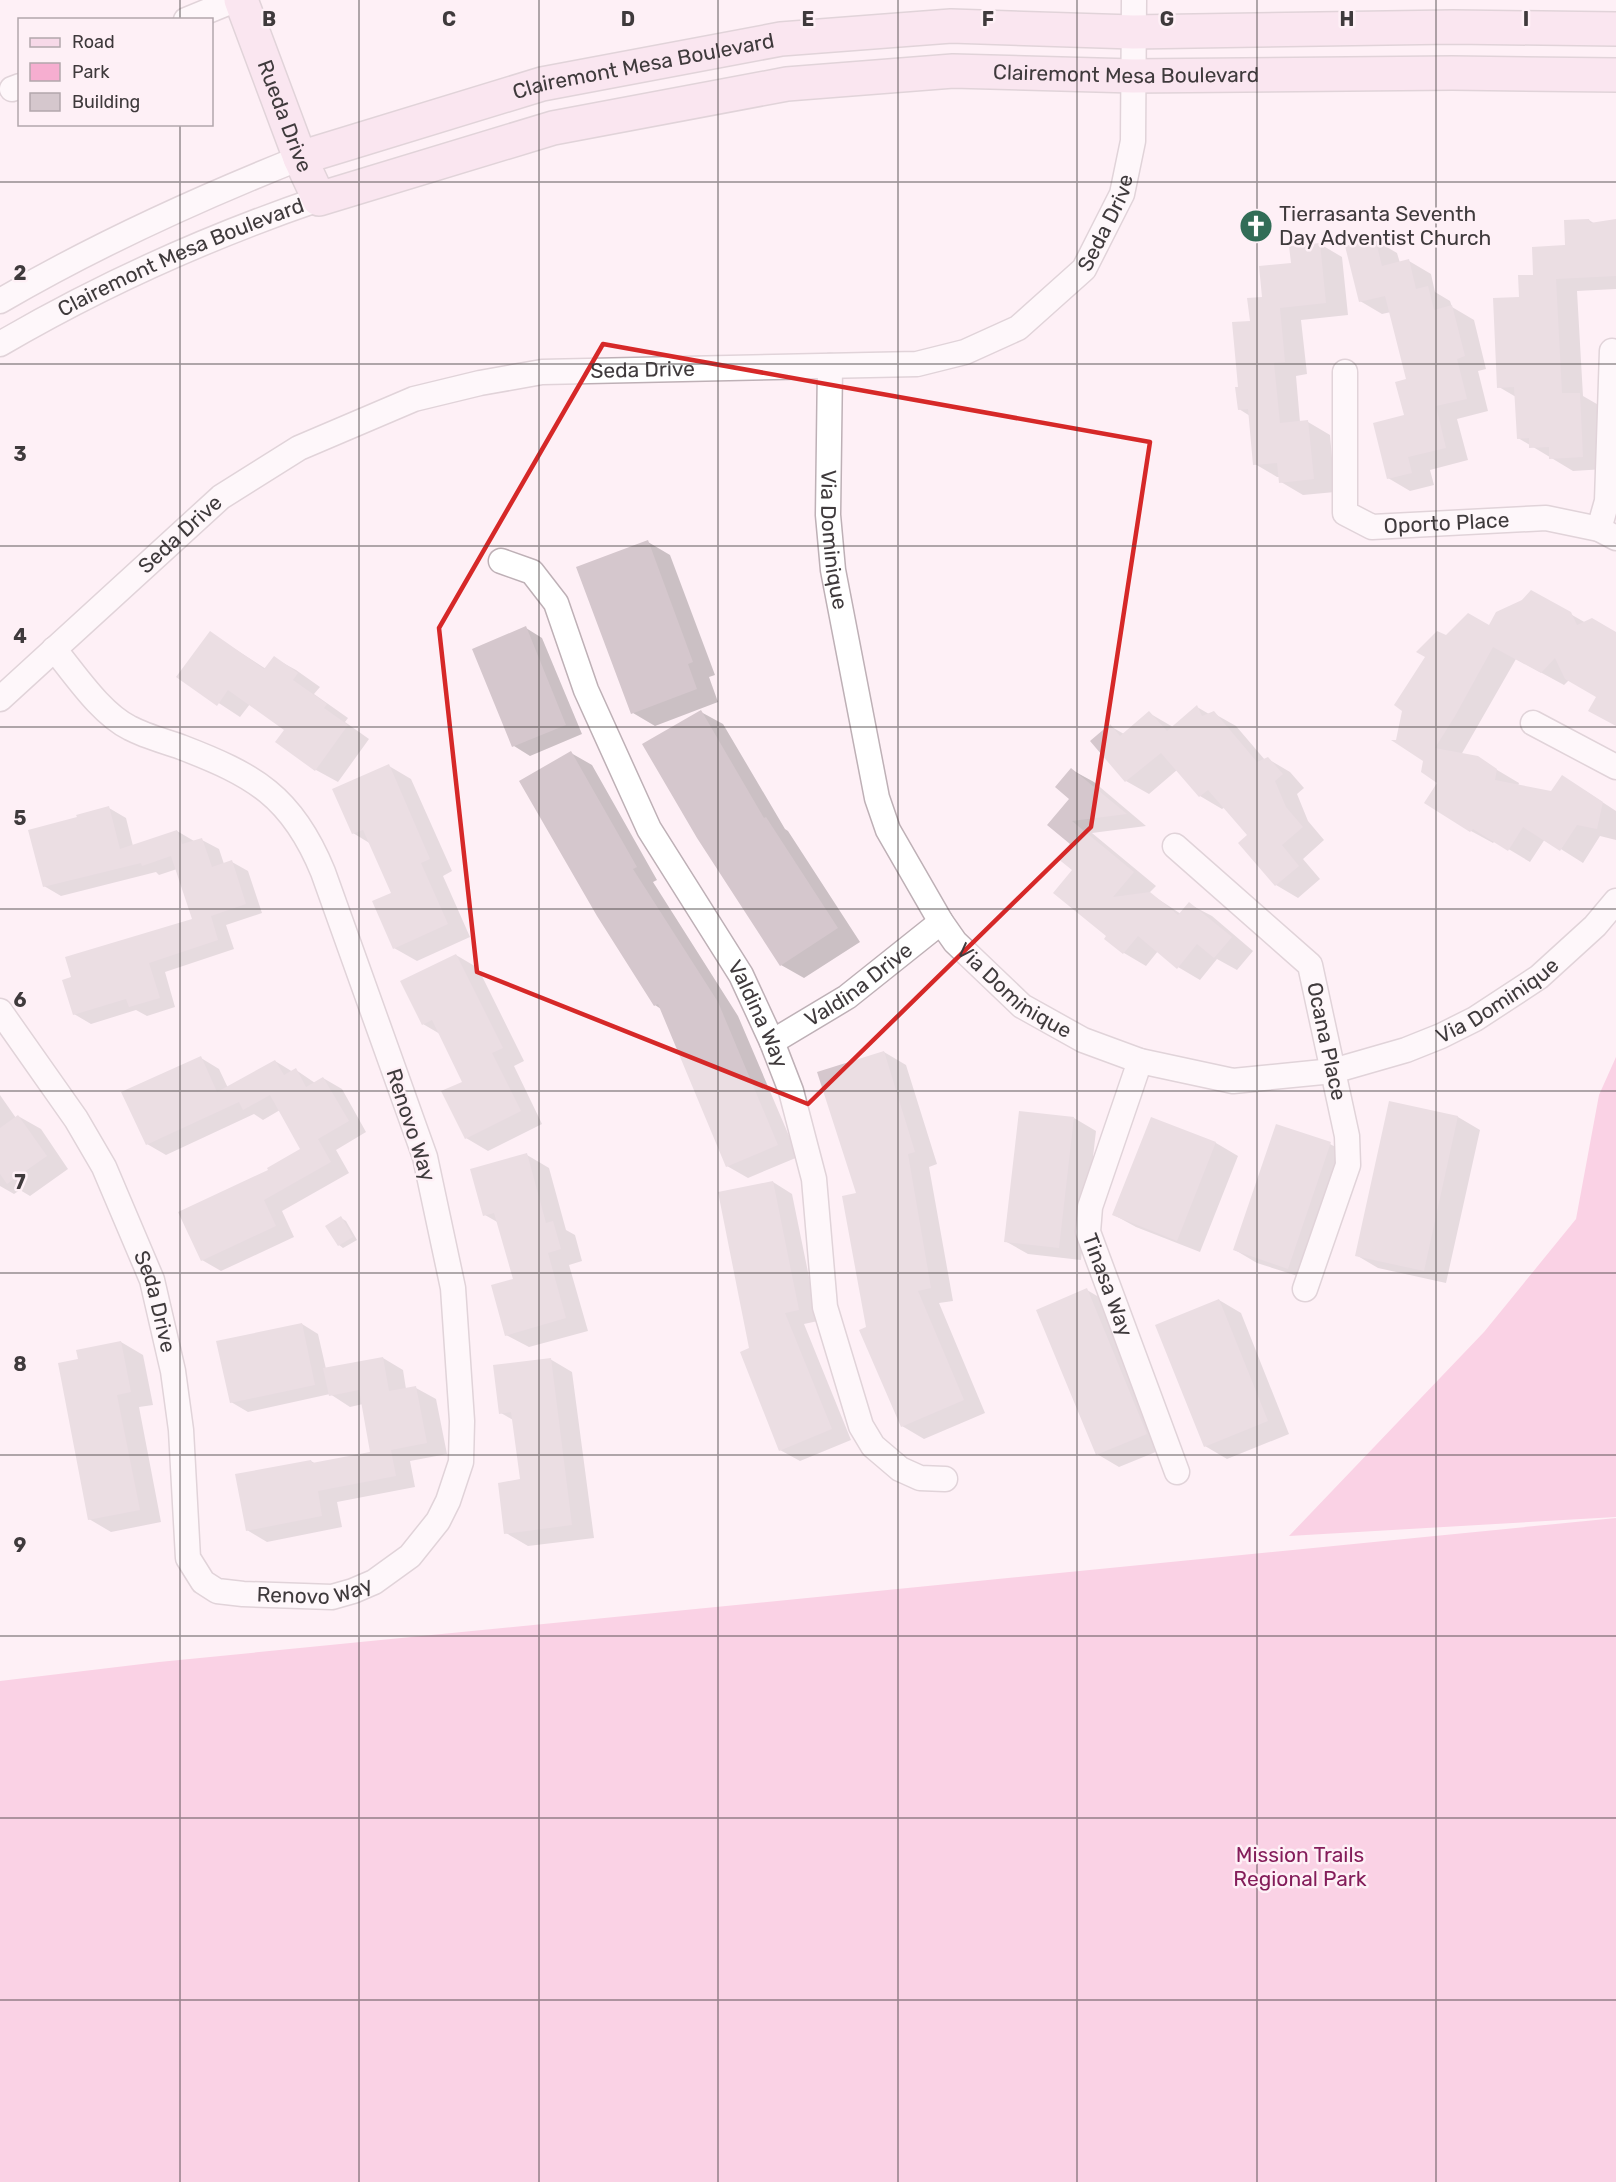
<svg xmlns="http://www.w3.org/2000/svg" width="1616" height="2182" font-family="Rubik,sans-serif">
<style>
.green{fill:#f6aed0}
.shadow{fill:#0003}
.building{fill:#d5c7cd}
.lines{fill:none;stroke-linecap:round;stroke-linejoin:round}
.street-casing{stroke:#beb0b6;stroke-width:27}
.secondary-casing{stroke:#beb0b6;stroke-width:36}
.street{stroke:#fff;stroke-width:24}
.secondary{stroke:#f7d9e8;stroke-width:33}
.marked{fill:none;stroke:#d62828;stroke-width:4.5;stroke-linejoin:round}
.grid{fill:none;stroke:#3f3a3c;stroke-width:1.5;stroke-opacity:0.55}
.labels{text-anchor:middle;stroke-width:5;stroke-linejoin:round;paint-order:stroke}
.street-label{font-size:21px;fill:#3f3a3c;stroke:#fef0f6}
.poi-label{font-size:21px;fill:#3f3a3c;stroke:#fef0f6;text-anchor:start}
.park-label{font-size:21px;fill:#841d5a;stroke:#fef0f6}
.grid-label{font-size:20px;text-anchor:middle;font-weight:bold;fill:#3f3a3c;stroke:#fef0f6;stroke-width:5;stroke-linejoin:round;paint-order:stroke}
</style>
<rect width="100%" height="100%" fill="#fef0f6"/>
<!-- green -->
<path class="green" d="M1616,1057V1517L1289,1536L1484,1332L1576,1219L1599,1095Z
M1616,1518V2182H0V1681L159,1662Z"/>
<!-- shadow -->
<path class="shadow" d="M1589,220L1595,224L1616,221V289L1577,291L1583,396L1602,407L1605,469L1573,471L1518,438L1516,397L1499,387L1521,298L1535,276L1567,246Z
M1375,240L1397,253L1400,263L1409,261L1431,274L1435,292L1450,301L1452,307L1474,320L1486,369L1478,371L1488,411L1457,419L1468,460L1430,470L1434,485L1410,491L1388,478L1405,416L1407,380L1391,312L1382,314L1360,301Z
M1320,244L1342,257L1348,315L1301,320L1307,374L1296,376L1300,422H1308L1330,435L1335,492L1303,495L1281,482L1280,477H1277L1255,464L1250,416L1239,409L1240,388L1251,322L1263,298L1292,264Z
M648,542L670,555L715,675L709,677L718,702L655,726L633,713Z
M1532,592L1586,623L1616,633V725L1598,697L1569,680L1564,685L1516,659L1461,755L1477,758L1519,783L1518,786L1552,793L1584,790L1616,811V840L1600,836L1583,863L1545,839L1530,862L1495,841L1493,843L1471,831L1439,782L1423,771L1447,637L1490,627Z
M526,628L542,638L582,734L530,756L514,746Z
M210,633L266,669L274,658L296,670L320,687L314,694L348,718L345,722L369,739L338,782L316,770L286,730L250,704L240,717L179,677Z
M1197,707L1209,714L1213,713L1236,726L1265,760L1268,759L1290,772L1304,788L1297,794L1308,821L1324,840L1303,859L1320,879L1298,898L1276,885L1249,835L1225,807L1222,809L1200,796L1177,770L1149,794L1126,781L1092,741L1110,726L1124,734L1149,713L1173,727Z
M701,712L723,724L785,829L788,831L860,942L804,978L781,965Z
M571,753L592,765L657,880L653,882L738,1016L798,1157L748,1178L727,1166L661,1009L655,1005Z
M389,766L411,779L452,871L443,876L470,937L417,961L394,948L393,894L371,844L353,833Z
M1072,770L1094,782L1146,826L1092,833L1156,886L1149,893L1181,914L1189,904L1212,916L1253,951L1237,970L1217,959L1200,980L1178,967L1158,951L1146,966L1124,953L1108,936L1074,870L1072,844Z
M109,808L126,818L133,846L177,831L194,841L202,840L219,849L224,864L232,862L248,871L262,913L226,925L234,949L165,972L175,1007L147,1016L136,1010L91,1024L74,1014L194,920L177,869L159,875L156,872L61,896L44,886Z
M456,955L478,968L524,1061L514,1066L542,1124L488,1151L466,1138L464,1082L440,1034L423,1024Z
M884,1052L906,1065L937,1164L929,1167L953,1301L939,1303L985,1413L924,1439L902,1426L867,1328Z
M201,1058L219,1069L228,1088L275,1061L293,1072L296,1070L315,1083L323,1078L342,1089L366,1132L336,1150L349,1173L282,1211L294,1237L221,1271L202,1260L270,1170L302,1150L280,1110L263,1120L254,1114L166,1155L147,1144Z
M0,1095L16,1118L18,1116L41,1129L68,1169L30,1196L20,1190L14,1194L0,1186Z
M1390,1103L1458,1117L1480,1130L1446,1283L1378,1268L1356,1255Z
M1074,1118L1096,1131L1081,1260L1028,1254L1005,1241Z
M1152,1119L1216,1143L1238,1156L1200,1252L1136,1227L1114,1215Z
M1330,1144L1352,1156L1310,1280L1257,1263L1235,1250Z
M527,1155L549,1168L566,1230L575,1235L582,1261L569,1265L588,1331L529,1347L506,1335L515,1280L499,1223L485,1215Z
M773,1182L792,1194L818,1321L804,1324L851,1440L800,1461L780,1450L751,1349Z
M341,1218L346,1221L357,1240L343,1248L339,1245Z
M1087,1290L1109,1303L1168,1447L1119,1467L1097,1454Z
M1219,1300L1241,1313L1289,1434L1227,1459L1205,1446Z
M302,1324L318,1334L326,1369L383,1358L403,1370L406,1389L416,1388L436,1399L447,1454L410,1461L415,1487L337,1502L342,1527L267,1542L247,1530L311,1461L316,1464L372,1453L363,1404L350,1407L330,1394L248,1412L231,1402Z
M121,1342L143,1355L153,1405L139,1407L161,1522L111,1532L89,1519L80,1360Z
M550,1359L572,1372L594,1538L528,1546L506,1533L521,1481L513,1420L501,1413Z"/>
<!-- building -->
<path class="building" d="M1589,219L1590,223L1616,219V276L1556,279L1562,393H1580L1583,457L1549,459V447L1529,448V438L1517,439L1514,387L1497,388L1493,298L1519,297L1518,275H1533L1532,247L1565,245L1564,220Z
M1375,238L1382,266L1409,259L1416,289L1428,286L1434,310L1452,305L1465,356L1457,359L1467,399L1436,406L1446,448L1408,457L1412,473L1387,479L1373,423L1404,415L1395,382L1406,379L1385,296L1359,302L1345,246Z
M1320,243L1326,303L1280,308L1285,362L1274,363L1280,423L1308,420L1314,479L1279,483L1277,463L1253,465L1248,409L1238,410L1235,387H1238L1232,322L1250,321L1247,298L1262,297L1259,266L1291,263L1289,246Z
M648,540L693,662L688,664L697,689L631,714L576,567Z
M1531,590L1571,612L1577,625L1592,618L1616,632V726L1588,711L1596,697L1565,679L1555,658L1541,673L1493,647L1455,716L1435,748L1478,756L1497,769L1495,780L1551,791L1562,775L1603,802L1597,829L1577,825L1560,851L1523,827L1508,851L1473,829L1470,832L1424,803L1437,783L1421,772L1423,761L1391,740H1396L1402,711L1394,705L1425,657L1416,652L1437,631L1446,635L1468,613L1489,625L1496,612L1522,600Z
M526,626L566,725L512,747L472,649Z
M210,631L264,669L274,656L298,673L293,680L327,704L324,708L348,725L315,771L275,742L284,730L228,690L217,706L176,677Z
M1197,705L1202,716L1214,711L1257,762L1268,757L1283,774L1275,781L1286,807L1303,827L1282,845L1299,866L1275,886L1238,843L1247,835L1208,790L1199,797L1161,753L1125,782L1090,741L1110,724L1120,736L1149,711L1167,731Z
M701,710L764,818L766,817L838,928L780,966L697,838L642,744Z
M571,751L637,867L633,869L718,1002L778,1145L726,1167L658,1004L654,1006L597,916L519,781Z
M389,764L430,859L421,863L448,924L393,949L372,901L391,893L363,830L352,834L332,789Z
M1071,768L1127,814L1072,821L1134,872L1113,897L1150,892L1178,915L1189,902L1232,937L1214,958L1197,944L1177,969L1138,936L1123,954L1104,939L1106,936L1053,893L1072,870L1057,858L1070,844L1047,825L1069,799L1055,787Z
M109,806L120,849L177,830L182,844L202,838L212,867L232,860L246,904L211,916L218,940L149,963L160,998L129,1007L126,999L73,1015L62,980L71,977L65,957L192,919L171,856L142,866L141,863L43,887L28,830L77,817L76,815Z
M456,954L503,1048L492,1053L521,1111L465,1139L441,1091L462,1082L432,1020L422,1025L400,981Z
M884,1051L915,1152L908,1154L931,1288L918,1291L964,1400L901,1427L859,1330L866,1327L842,1196L856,1193L817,1072Z
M201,1056L217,1092L275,1060L284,1075L296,1068L306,1087L323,1077L349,1121L318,1139L331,1162L264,1200L276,1226L201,1261L178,1212L268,1170L267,1168L300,1149L270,1095L243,1110L239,1102L146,1145L121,1092Z
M1389,1101L1458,1116L1424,1271L1355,1256Z
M1019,1111L1074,1117L1059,1248L1004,1242Z
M18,1115L47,1156L7,1184L0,1174V1128Z
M1151,1117L1216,1142L1177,1241L1112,1215Z
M1276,1124L1331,1142L1288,1269L1233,1250Z
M527,1153L546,1223L553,1221L561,1249L548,1253L566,1318L505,1336L491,1285L513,1279L494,1213L483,1216L470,1169Z
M773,1181L799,1310L785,1313L832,1429L779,1451L740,1352L749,1348L718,1192Z
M341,1216L353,1237L338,1246L325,1226Z
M1087,1288L1147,1434L1096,1455L1036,1310Z
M1219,1299L1268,1421L1204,1447L1155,1325Z
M302,1323L315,1385L230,1403L216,1341Z
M121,1341L131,1392L117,1395L140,1510L88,1520L58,1363L78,1359L76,1350Z
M383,1357L389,1391L416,1386L427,1443L391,1450L396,1476L318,1491L322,1516L246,1531L235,1474L311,1460L312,1463L370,1452L359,1390L329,1396L323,1368Z
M551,1358L572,1525L504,1534L498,1483L520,1479L511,1412L499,1414L493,1365Z"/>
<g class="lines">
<defs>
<g id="street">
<path d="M186,20L235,0"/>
<path d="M12,89L20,86"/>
<path d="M0,301C96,245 197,199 300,158"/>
<path id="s1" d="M0,344C101,285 208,237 319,199"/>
<path id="s2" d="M830,366L828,515L833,570L877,798L888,830L941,922L955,942L1022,1006L1083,1040L1140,1061L1233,1081L1333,1071L1406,1050L1441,1036L1475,1019L1539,977L1595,926L1616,901"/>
<path id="s3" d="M1345,372V513L1372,527L1546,518L1599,529L1616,538"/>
<path d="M1599,529L1607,501L1612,351"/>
<path id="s4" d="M501,561L532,572L556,603L586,690L649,829L741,975L772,1042L791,1091L814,1179L825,1307L861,1426L873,1446L900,1469L920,1478L945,1479"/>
<path id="s5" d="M0,699L221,497L299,448L414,399L480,383L542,372L917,364L965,352L1018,328L1084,269L1122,194L1133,141L1134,0"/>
<path d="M1533,723L1616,767"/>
<path id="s6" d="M1175,846L1310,965L1347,1136L1348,1165L1305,1289"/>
<path id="s7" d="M0,1011L76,1119L104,1167L152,1280L173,1371L181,1430L188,1558L203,1582L217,1591L243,1594L332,1597L353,1591L374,1582L410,1556L438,1521L448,1501L461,1462L462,1421L453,1288L425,1157L323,872C292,796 254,775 181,747C164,741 145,736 130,728C100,713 75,674 54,649"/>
<path id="s8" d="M772,1042L847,997L941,922"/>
<path id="s9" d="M1140,1061L1090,1207L1088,1232L1177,1472"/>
</g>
<g id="secondary">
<path id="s10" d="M241,0L300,158L319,199L553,128L787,84L953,71L1133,76L1452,73L1616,75"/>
<path id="s11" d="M300,158L542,84L781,39L951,26L1133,32L1453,27L1616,29"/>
</g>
</defs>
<!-- street casing -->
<use href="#street" class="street-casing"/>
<!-- secondary casing -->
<use href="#secondary" class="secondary-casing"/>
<!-- street -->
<use href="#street" class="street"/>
<!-- secondary -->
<use href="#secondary" class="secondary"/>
</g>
<!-- marked area -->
<path d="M0 0H1616V2182H0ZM603,344L1150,442L1091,827L808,1104L477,972L439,628Z" fill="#fef0f6" fill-opacity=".55" fill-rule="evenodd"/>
<path class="marked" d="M603,344L1150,442L1091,827L808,1104L477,972L439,628Z"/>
<!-- grid -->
<path class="grid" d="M180,0V20M359,0V2182M539,0V2182M718,0V2182M898,0V2182M1077,0V2182M1257,0V2182M1436,0V2182M180,124V2182M0,182H1616M0,364H1616M0,546H1616M0,727H1616M0,909H1616M0,1091H1616M0,1273H1616M0,1455H1616M0,1636H1616M0,1818H1616M0,2000H1616"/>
<!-- icons -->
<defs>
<symbol id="church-disc" viewBox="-11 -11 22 22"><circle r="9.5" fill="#326d57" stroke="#fef0f6"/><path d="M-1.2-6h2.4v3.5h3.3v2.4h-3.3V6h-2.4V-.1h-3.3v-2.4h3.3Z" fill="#fff"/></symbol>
</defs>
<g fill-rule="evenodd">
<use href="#church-disc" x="1237" y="207" width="38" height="38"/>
</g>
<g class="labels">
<!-- street labels -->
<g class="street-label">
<text dy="7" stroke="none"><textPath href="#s11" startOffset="356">Clairemont Mesa Boulevard</textPath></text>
<text dy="7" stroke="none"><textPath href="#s10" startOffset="1036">Clairemont Mesa Boulevard</textPath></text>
<text dy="7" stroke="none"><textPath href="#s10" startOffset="124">Rueda Drive</textPath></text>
<text dy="7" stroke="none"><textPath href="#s5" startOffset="1270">Seda Drive</textPath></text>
<text dy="7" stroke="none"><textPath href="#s1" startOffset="201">Clairemont Mesa Boulevard</textPath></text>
<text dy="7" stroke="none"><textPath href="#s5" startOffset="748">Seda Drive</textPath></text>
<text dy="7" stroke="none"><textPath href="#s3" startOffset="246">Oporto Place</textPath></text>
<text dy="7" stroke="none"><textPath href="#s5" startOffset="244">Seda Drive</textPath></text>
<text dy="7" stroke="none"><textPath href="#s2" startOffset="174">Via Dominique</textPath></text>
<text dy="7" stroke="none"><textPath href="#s8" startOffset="104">Valdina Drive</textPath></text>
<text dy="7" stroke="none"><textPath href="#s2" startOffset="678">Via Dominique</textPath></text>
<text dy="7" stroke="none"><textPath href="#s2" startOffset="1200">Via Dominique</textPath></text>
<text dy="7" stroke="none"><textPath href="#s4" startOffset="532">Valdina Way</textPath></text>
<text dy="7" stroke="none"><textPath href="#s6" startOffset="258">Ocana Place</textPath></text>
<text transform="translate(411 1125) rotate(72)" y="7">Renovo Way</text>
<text dy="7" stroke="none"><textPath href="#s9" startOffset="236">Tinasa Way</textPath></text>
<text dy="7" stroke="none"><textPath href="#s7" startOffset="332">Seda Drive</textPath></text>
<text dy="7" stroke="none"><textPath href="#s7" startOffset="735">Renovo Way</textPath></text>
</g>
<!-- poi labels -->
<g class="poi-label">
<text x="1279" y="221">Tierrasanta Seventh<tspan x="1279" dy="24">Day Adventist Church</tspan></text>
</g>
<!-- park labels -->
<g class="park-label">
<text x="1300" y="1862">Mission Trails<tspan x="1300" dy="24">Regional Park</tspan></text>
</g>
</g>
<g class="grid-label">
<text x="269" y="26">B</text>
<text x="449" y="26">C</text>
<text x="628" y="26">D</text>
<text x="808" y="26">E</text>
<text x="988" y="26">F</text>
<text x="1167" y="26">G</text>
<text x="1347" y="26">H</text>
<text x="1526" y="26">I</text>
<text x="20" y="280">2</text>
<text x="20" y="461">3</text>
<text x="20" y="643">4</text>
<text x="20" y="825">5</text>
<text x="20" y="1007">6</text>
<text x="20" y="1189">7</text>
<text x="20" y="1371">8</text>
<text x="20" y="1552">9</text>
</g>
<!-- legend -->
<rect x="18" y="18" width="195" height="108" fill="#fef0f6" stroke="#b2a7ac" stroke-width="1.5"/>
<rect x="30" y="38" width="30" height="9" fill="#f7d9e8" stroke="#b2a7ac" stroke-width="1.5"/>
<text x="72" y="48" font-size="18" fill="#3f3a3c">Road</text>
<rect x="30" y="63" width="30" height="18" fill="#f6aed0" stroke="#b2a7ac" stroke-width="1.5"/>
<text x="72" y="78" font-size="18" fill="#3f3a3c">Park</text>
<rect x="30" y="93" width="30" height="18" fill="#d5c7cd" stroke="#b2a7ac" stroke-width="1.5"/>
<text x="72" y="108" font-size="18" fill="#3f3a3c">Building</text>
</svg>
